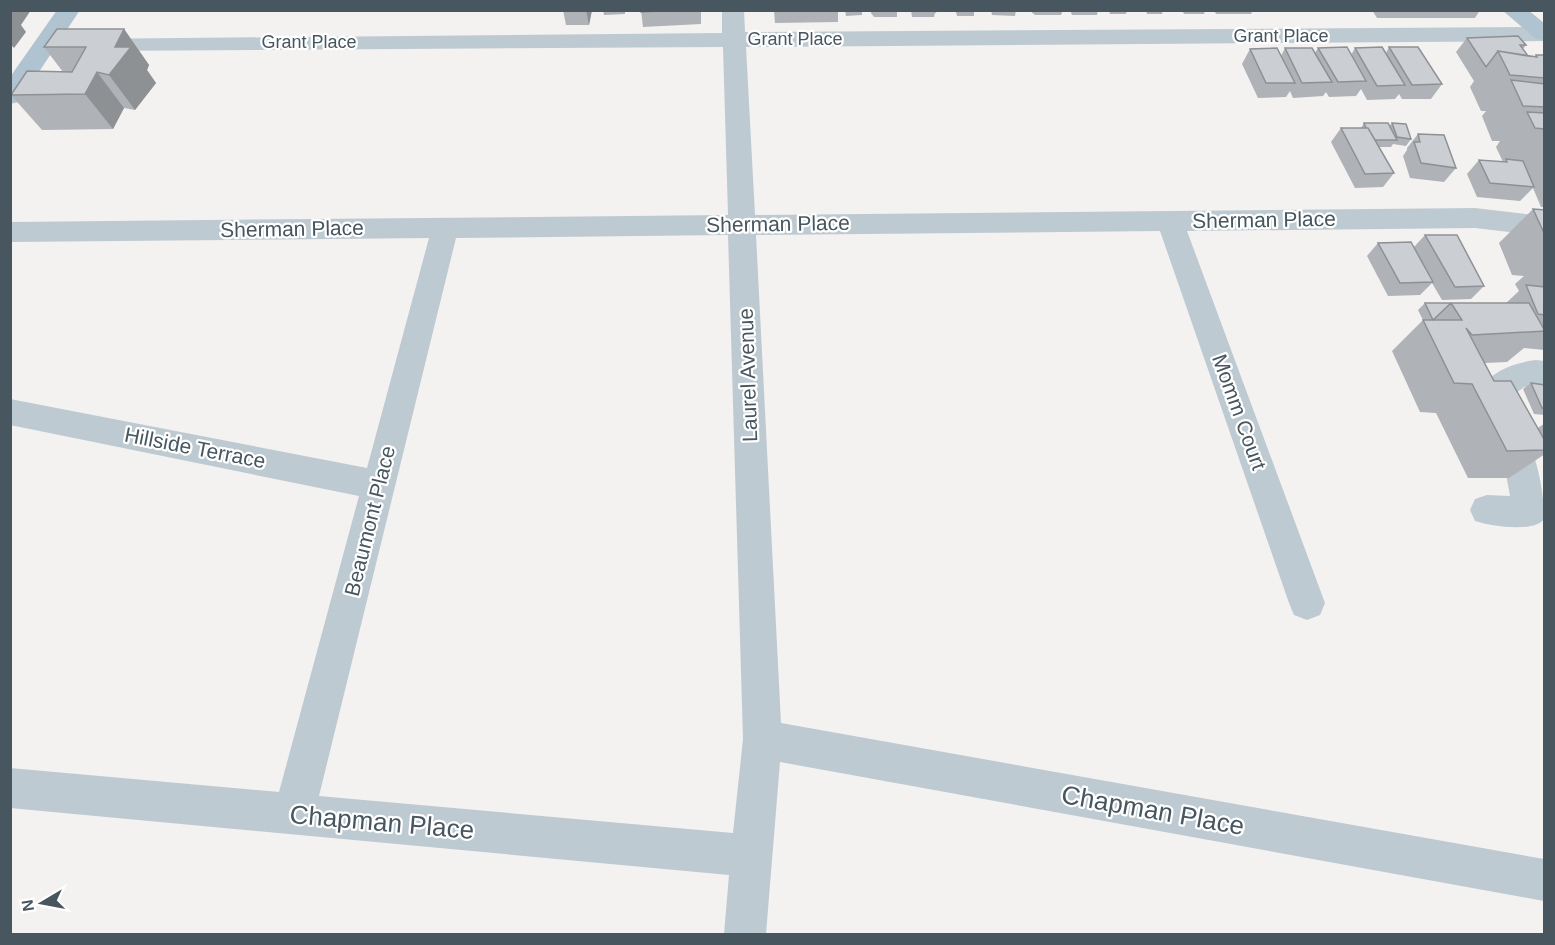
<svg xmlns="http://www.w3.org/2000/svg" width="1555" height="945" font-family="Arial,sans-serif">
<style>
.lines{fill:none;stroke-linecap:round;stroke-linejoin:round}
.minor{fill:#becad1;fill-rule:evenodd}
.major{fill:#b0c3d1;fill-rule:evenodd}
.wall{fill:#afb2b6}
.shaded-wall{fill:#8e9194}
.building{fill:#cbcfd4;stroke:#8e9194;stroke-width:1.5}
.labels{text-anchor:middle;stroke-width:4.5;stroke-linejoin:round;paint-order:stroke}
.far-street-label{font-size:18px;fill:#485660;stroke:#fff}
.street-label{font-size:21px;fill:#485660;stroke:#fff}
.near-street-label{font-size:26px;fill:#485660;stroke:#fff}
</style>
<rect width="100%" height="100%" fill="#f4f1f1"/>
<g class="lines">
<!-- minor -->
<path class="minor" d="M722,10H744L745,32L1544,27V41L746,47L755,215L1475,208L1544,216V236L1475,228L1187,231L1325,603L1320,615L1307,620L1294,615L1289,603L1160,231L756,235L781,723L1544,859V901L780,762L766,934H724L729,875L10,808V768L279,792L359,496L10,425V399L367,468L429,238L10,242V222L728,215L723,47L89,51L81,49L77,44L81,39L722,33ZM728,235L743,739L733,833L319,796L456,238Z
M1536,360L1544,361V385L1524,387L1511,397C1510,412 1520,422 1526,436C1538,462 1544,491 1544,519C1535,533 1490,526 1475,521L1470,510L1475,499L1487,495L1510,496C1507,478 1503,459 1496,442C1492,430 1482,421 1480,409C1473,376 1511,363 1536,360Z"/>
<!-- major -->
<path class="major" d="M57,10H80L19,102L10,104V77Z
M1502,10H1528L1544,23V41L1536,39Z"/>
</g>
<!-- wall -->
<path class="wall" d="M563,10H592L589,25H566Z
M603,10H625V14L604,15Z
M641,10H701V24L643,27Z
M774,10H838V22L775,23Z
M845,10H862V15L846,16Z
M871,10H897V17H874L871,13Z
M911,10H937L936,13H935L934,17H912Z
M951,10H976V12H974V16H957L956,12H951Z
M991,10H1016L1015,16L992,15Z
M1063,10L1061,15H1035L1029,10Z
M1070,10H1098L1097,15H1072Z
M1103,10H1132L1127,11L1126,14H1110L1109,11Z
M1146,10H1163L1162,14H1147Z
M1182,10H1205L1204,14H1184Z
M1214,10H1253L1251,14H1216Z
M1372,10H1480L1475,18H1377Z
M124,29L149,65L147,70L156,83L135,110L124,108L113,129L42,130L11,95L63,72L44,47Z
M1467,38L1526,45L1523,49L1528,56L1535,57L1536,55H1545V207H1541L1533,188L1520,201L1477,197L1467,174L1479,160L1503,162L1496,147L1500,141H1492L1482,116L1486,111H1481L1470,87L1474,81L1456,52Z
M1389,47L1442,84L1431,99H1402L1399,94L1395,99L1367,100L1361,89L1356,96L1329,97L1326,92L1323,96L1293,98L1290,91L1286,97L1258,98L1242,64L1250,49L1281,56L1285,48L1315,53L1318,48L1351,55L1355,48L1386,53Z
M1364,123L1389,126L1392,123L1411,139L1406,146L1393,144L1391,147H1379L1394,173L1383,187L1355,188L1331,142L1341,128H1361Z
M1418,134L1456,168L1444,182L1410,178L1403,156L1407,150V148Z
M1533,209L1545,210V350L1524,348L1507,362L1485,363L1494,381L1540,434L1538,428L1545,423V454L1509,478H1468L1436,413L1420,412L1392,351L1423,320L1418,310L1425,303H1506L1519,291L1515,284L1524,276L1512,275L1499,243Z
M1425,235L1484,286L1471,299L1442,300L1432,283L1420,295L1388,296L1367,256L1378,243L1414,247Z
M1531,383L1545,385V415L1534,414L1523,389Z"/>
<!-- shaded-wall -->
<path class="shaded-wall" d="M10,10H31L21,25L26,32L14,48L10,44Z
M586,10H592L589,25Z
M124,29L149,65L147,70L156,83L135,110L109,75L115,47Z
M97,72L124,108L113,129L85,94Z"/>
<!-- building -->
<path class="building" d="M641,10H682L641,12Z
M57,29H124L115,47H131L109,75L97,72L85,94L11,95L27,71L72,72L86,47H44Z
M1518,36L1526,45H1520L1528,56L1498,51L1486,67L1467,38Z
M1347,47L1366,81L1338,82L1318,48Z
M1382,47L1405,85L1377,86L1355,48Z
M1389,47H1418L1442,84L1412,85Z
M1277,48L1295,83H1266L1250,49Z
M1285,48H1312L1332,82L1302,83Z
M1498,51L1537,57L1536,55H1545V78L1510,75Z
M1511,80L1545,84V107L1523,106Z
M1527,112L1545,113V129L1535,128Z
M1364,123H1388L1397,140H1375L1368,128H1366Z
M1392,123L1406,124L1411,139L1397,137Z
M1341,128H1368L1394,173L1365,174Z
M1418,134L1444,135L1456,168L1421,163L1414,142H1420Z
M1506,159L1523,161L1534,187L1490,183L1479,160L1507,162Z
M1533,209L1545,210V235Z
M1425,235H1457L1484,286L1455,287Z
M1411,242L1433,282L1400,283L1378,243Z
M1526,285L1545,287V315L1538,314Z
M1425,303H1451L1433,320Z
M1451,303H1529L1545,331L1472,335L1466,328L1494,381H1511L1545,441V450L1507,451L1472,384L1454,383L1423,320H1462Z
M1531,383L1545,385V408H1542Z"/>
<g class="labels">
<!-- far-street labels -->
<g class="far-street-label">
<text x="1281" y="42">Grant Place</text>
<text x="795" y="45">Grant Place</text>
<text x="309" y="48">Grant Place</text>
</g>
<!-- street labels -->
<g class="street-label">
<text transform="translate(1264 220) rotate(-1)" y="7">Sherman Place</text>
<text transform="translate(778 224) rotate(-1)" y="7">Sherman Place</text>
<text transform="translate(292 229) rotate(-1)" y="7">Sherman Place</text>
<text transform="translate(748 375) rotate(-92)" y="7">Laurel Avenue</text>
<text transform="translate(1239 412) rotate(70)" y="7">Momm Court</text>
<text transform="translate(195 448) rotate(11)" y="7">Hillside Terrace</text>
<text transform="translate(370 521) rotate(-76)" y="7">Beaumont Place</text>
</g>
<!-- near-street labels -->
<g class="near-street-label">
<text transform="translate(1153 810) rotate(10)" y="9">Chapman Place</text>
<text transform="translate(382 822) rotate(5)" y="9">Chapman Place</text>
</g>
</g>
<!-- border -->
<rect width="1555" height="945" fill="none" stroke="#485660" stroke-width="24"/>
<!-- north arrow -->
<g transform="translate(42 903) rotate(260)" stroke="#ffffff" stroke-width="4.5" paint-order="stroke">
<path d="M0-4.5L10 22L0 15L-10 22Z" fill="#485660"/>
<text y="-9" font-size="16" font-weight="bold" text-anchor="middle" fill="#485660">N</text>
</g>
</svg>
